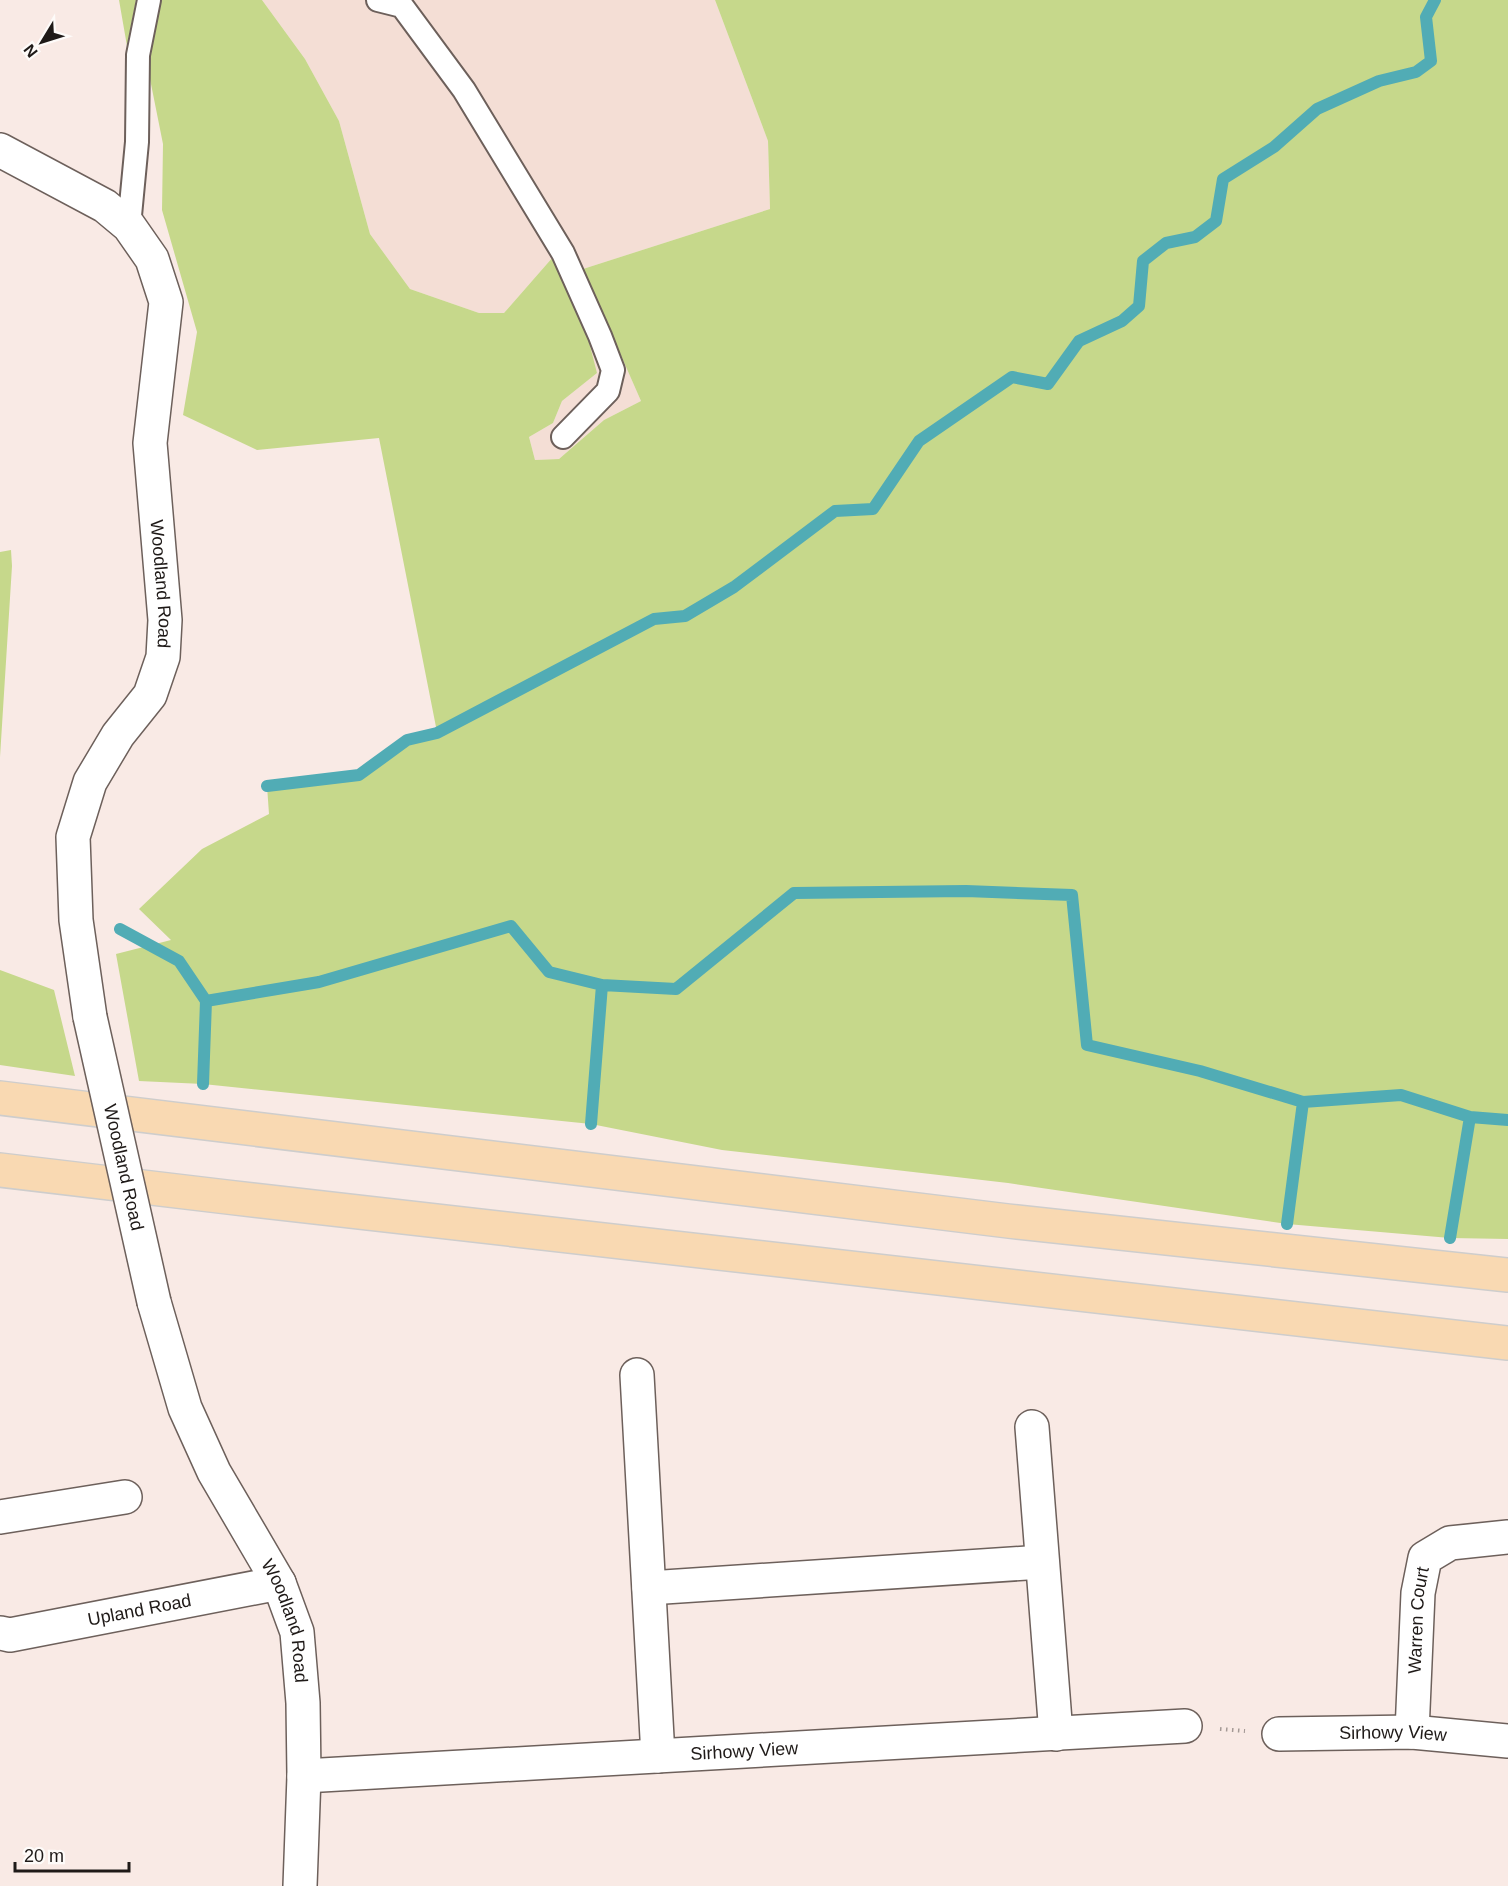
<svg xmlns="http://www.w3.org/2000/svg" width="1508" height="1886" font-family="Arial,sans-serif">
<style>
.built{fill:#f4ded5}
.green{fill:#c6d88b}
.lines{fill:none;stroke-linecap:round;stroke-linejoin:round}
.stream{stroke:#51acb5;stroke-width:12}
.service-casing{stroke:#6d605b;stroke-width:26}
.minor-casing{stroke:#6d605b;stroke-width:36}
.primary-casing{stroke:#cecdcc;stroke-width:36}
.path{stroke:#a49995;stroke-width:4;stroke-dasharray:1.5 4.5;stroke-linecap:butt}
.service{stroke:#fff;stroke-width:22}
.minor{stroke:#fff;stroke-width:33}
.primary{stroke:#f9d9b2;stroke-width:33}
.minor-bridge-casing{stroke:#6d605b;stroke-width:36;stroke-linecap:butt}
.minor-bridge{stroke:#fff;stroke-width:33}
.labels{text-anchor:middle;stroke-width:6;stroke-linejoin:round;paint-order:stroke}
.street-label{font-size:18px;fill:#1f1a18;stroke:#fefbf9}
</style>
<rect width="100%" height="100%" fill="#f9eae5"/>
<!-- built -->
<path class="built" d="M262,0H715L768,141L770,209L583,269L641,401L604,420L559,459L535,460L529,437L553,423L562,401L597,373L553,257L504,313H479L410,289L370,234L339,121L305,59Z"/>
<!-- green -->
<path class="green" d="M119,0H136L127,46Z
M161,0H262L305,59L339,121L370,234L410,289L479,313H504L553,257L576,292L597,373L562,401L553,423L529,437L535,460L559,459L604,420L641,401L583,269L770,209L768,141L715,0H1508V1239L1450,1238L1287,1224L1008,1183L722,1150L591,1124L203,1084L139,1081L116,954L171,940L139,909L202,849L269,814L267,786L359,775L407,740L437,732L379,438L257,450L183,415L197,332L162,210L163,144L149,74L155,16Z
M11,550L12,566L0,757V552Z
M0,970L54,990L75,1076L0,1065Z"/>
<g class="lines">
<!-- stream -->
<path class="stream" d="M267,786L359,775L407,740L437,733L654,619L685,616L734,587L835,511L873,509L919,441L1012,377L1048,384L1079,341L1122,321L1139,306L1143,261L1166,243L1195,237L1216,221L1223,179L1274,147L1317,109L1379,81L1416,72L1431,61L1426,17L1435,0
M120,929L179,961L206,1001L319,982L511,926L549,972L602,985L676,989L794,893L966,891L1072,895L1087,1045L1200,1071L1303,1102L1401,1095L1470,1117L1508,1120
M203,1084L206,1001
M591,1124L602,985
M1287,1224L1303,1102
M1450,1238L1470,1117"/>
<defs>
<path id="service" d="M378,0L402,6L464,90L563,253L600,336L613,370L608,391L563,437
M129,226L137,142L138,55L149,0"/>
<g id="minor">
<path id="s1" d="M0,150L105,206L129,226L152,259L166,302L150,443L165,620L163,657L150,695L118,735L90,782L73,837L76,920L90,1017"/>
<path id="s2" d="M154,1302L185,1408L214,1472L279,1583L297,1632L303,1703L304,1776L300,1886"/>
<path d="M637,1375L658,1756"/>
<path d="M1032,1427L1056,1734"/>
<path d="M0,1517L125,1497"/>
<path d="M649,1588L1042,1562"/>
<path id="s3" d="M0,1633L10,1635L279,1583"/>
<path id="s4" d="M1412,1732L1418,1593L1425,1558L1450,1543L1508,1537"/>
<path id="s5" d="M1279,1734L1412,1732L1508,1741"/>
<path id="s6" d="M304,1776L1185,1726"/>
</g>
<path id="primary" d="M0,1098L1008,1221L1508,1275
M0,1170L227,1197L1508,1343"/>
</defs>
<!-- service casing -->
<use href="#service" class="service-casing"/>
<!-- minor casing -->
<use href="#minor" class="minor-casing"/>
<!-- primary casing -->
<use href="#primary" class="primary-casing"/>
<!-- path -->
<path class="path" d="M1220,1729L1245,1731"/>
<!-- service -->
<use href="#service" class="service"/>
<!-- minor -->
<use href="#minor" class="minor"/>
<!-- primary -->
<use href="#primary" class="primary"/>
<defs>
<g id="minor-bridge">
<path id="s7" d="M90,1017L154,1302"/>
</g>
</defs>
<!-- minor-bridge casing -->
<use href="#minor-bridge" class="minor-bridge-casing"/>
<!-- minor-bridge -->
<use href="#minor-bridge" class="minor-bridge"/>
</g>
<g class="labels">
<!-- street labels -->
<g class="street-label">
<text dy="6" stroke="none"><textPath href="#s1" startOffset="519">Woodland Road</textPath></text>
<text dy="6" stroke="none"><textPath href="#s7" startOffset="154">Woodland Road</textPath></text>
<text dy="6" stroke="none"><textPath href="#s3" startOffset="142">Upland Road</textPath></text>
<text dy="6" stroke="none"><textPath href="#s4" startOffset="112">Warren Court</textPath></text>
<text dy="6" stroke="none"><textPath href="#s2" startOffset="348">Woodland Road</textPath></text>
<text dy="6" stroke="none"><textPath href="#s5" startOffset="114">Sirhowy View</textPath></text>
<text dy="6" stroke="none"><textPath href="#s6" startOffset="441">Sirhowy View</textPath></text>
</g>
</g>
<!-- north arrow -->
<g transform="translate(42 42) rotate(232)" stroke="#fefbf9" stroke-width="4.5" paint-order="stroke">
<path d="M0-4.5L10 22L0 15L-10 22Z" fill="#1f1a18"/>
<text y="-9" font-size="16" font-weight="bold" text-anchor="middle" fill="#1f1a18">N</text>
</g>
<!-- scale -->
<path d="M15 1862v9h114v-9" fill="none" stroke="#1f1a18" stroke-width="3"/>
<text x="24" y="1862" font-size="18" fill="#1f1a18" stroke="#fefbf9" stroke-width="4.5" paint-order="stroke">20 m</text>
</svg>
